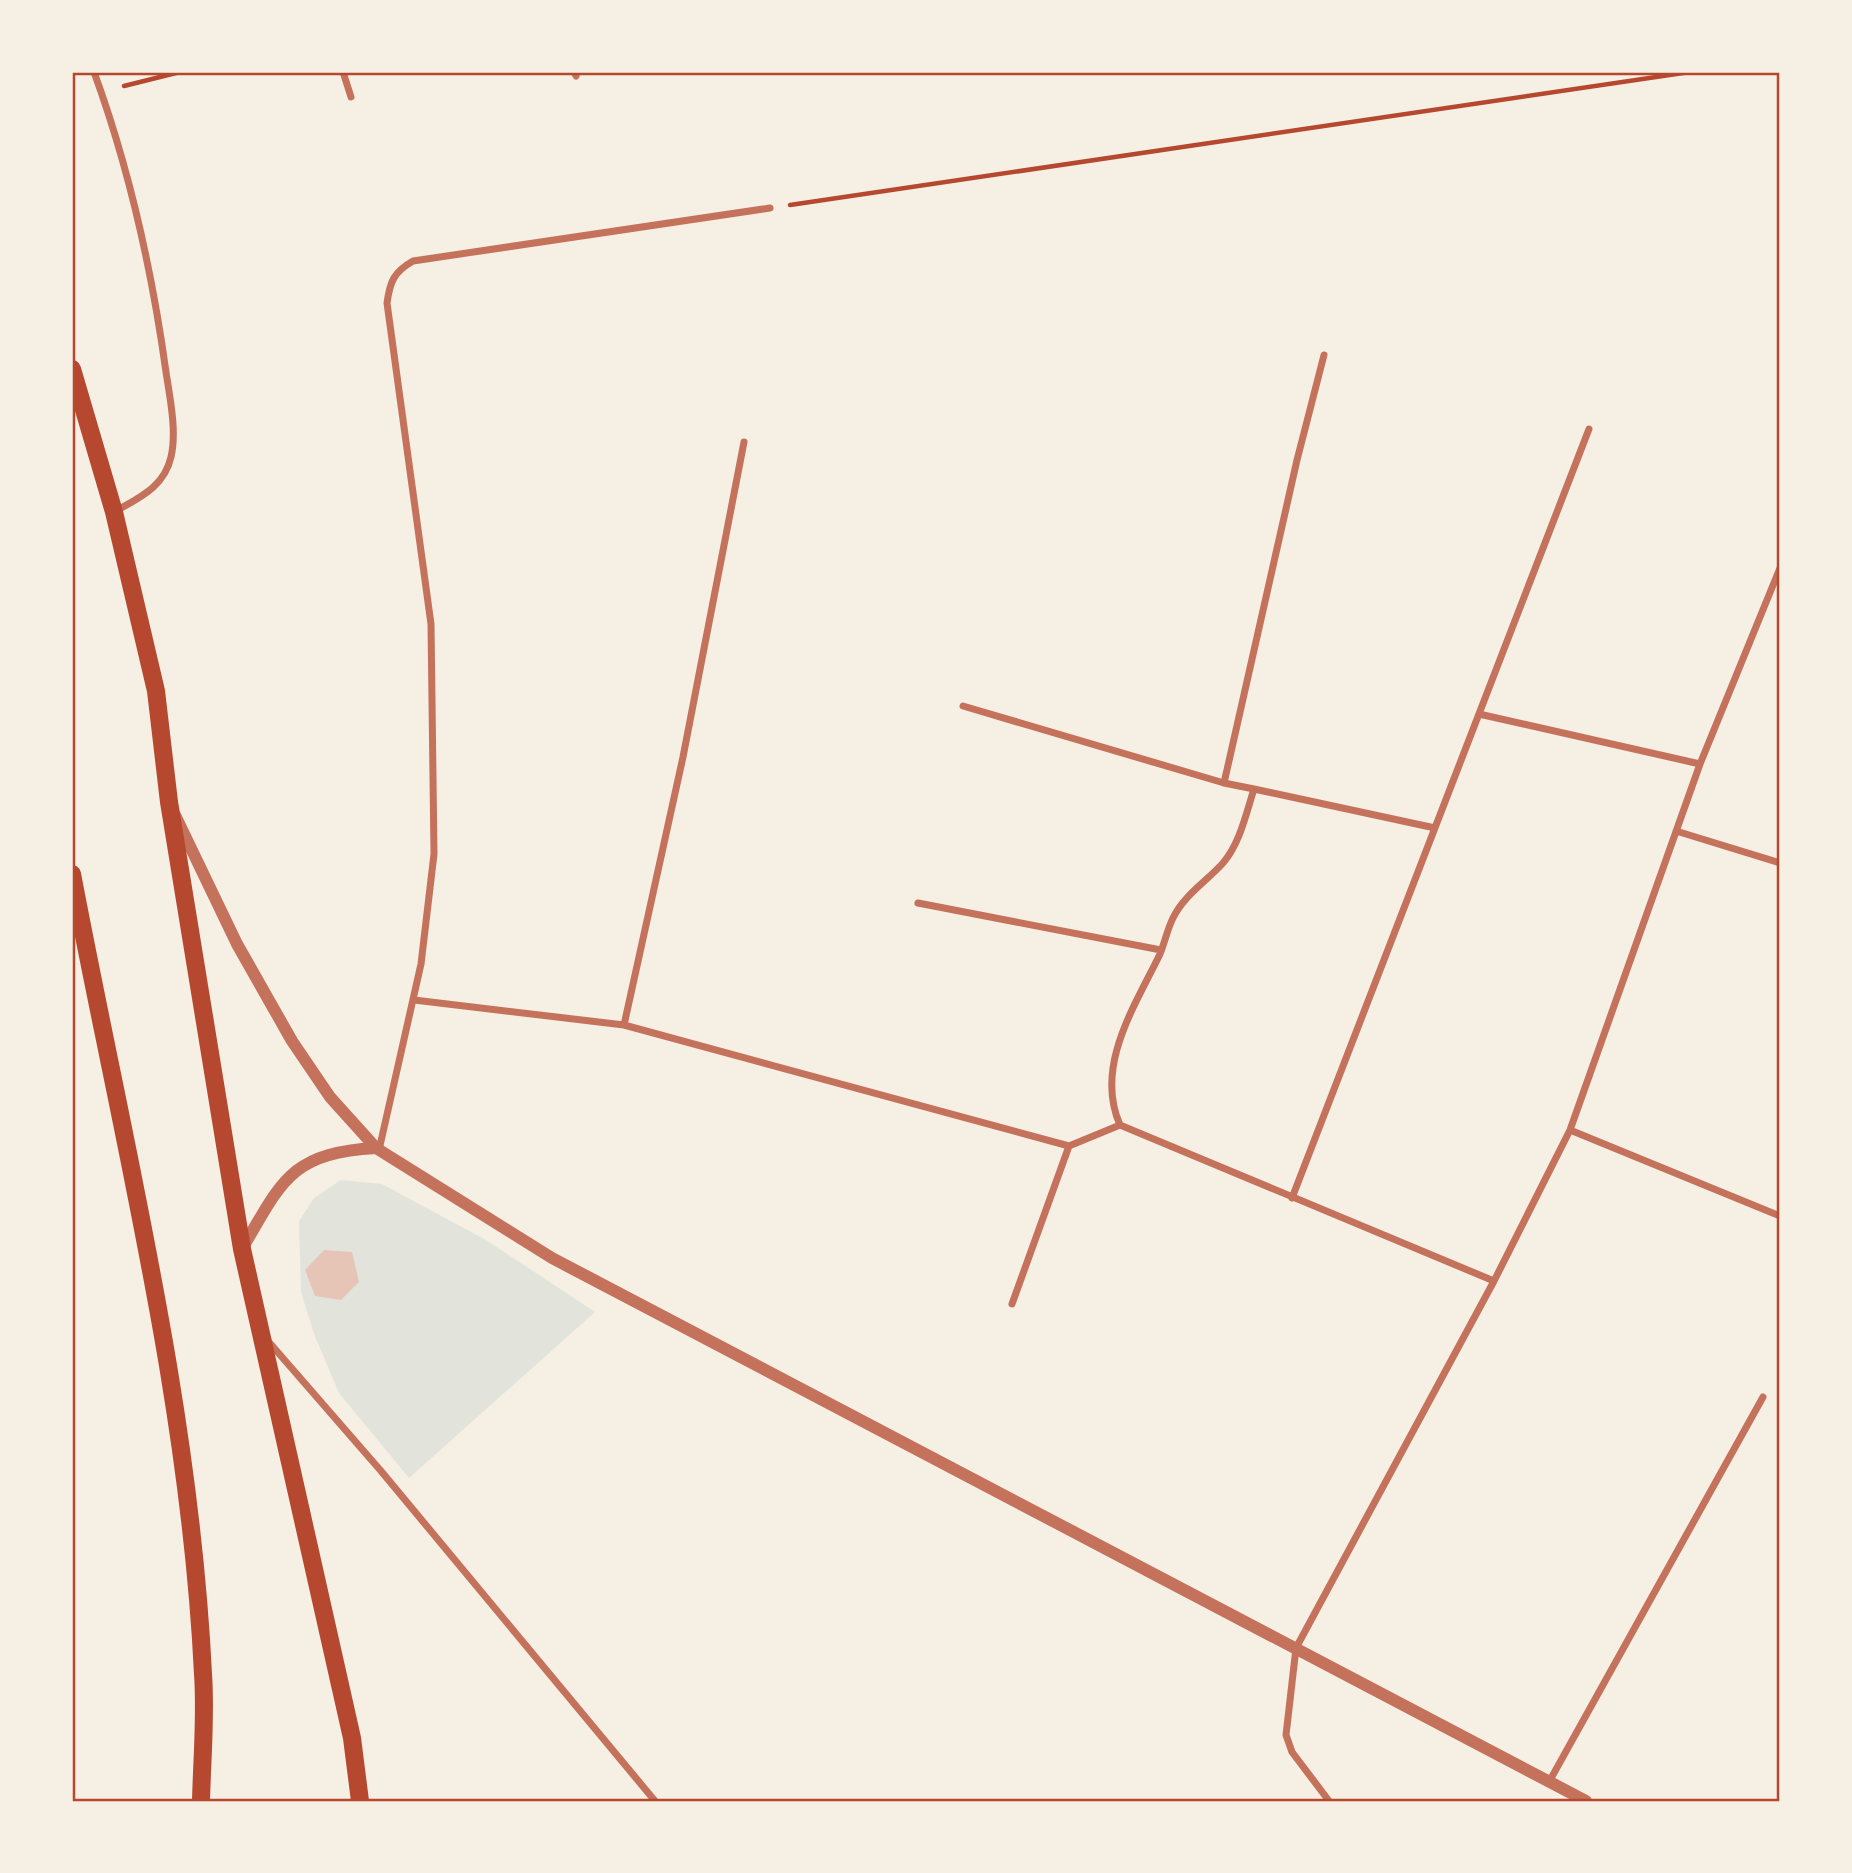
<svg xmlns="http://www.w3.org/2000/svg" width="1852" height="1873" font-family="Karla,sans-serif">
<style>
.green{fill:#e2e4dc}
.building{fill:#e6c5b7}
.lines{fill:none;stroke-linecap:round;stroke-linejoin:round}
.path{stroke:#b5482f;stroke-width:4.5}
.minor{stroke:#c5725c;stroke-width:7}
.tertiary{stroke:#c5725c;stroke-width:12}
.primary{stroke:#b5482f;stroke-width:18}
.neatline{fill:none;stroke:#b5482f;stroke-width:2.5}
</style>
<rect width="100%" height="100%" fill="#f6efe4"/>
<!-- green -->
<path class="green" d="M341,1180L382,1184L486,1240L595,1312L409,1478L339,1393L314,1334L301,1292L299,1221L314,1198Z"/>
<!-- building -->
<path class="building" d="M324,1250L352,1252L359,1282L341,1300L315,1296L305,1270Z"/>
<g class="lines">
<!-- path -->
<path class="path" d="M124,86L180,72
M790,205L1690,72"/>
<!-- minor -->
<path class="minor" d="M94,72C129,168 152,271 166,372C170,399 177,431 171,457C164,487 140,497 116,511
M343,72L351,97
M574,72L576,76
M963,706L1224,783
M1479,714L1700,764
M1254,789L1435,828
M1676,831L1780,863
M918,903L1161,950
M414,1000L624,1025L683,757L744,442
M624,1025L1069,1146
M1120,1125L1494,1281
M1570,1130L1780,1216
M379,1150L421,964L434,854L431,624L387,303C390,281 394,272 413,261L770,208
M1292,1198L1589,429
M1012,1304L1069,1146L1120,1125C1094,1066 1135,1006 1160,954C1165,942 1167,930 1173,918C1184,895 1206,882 1223,863C1240,843 1246,814 1254,789L1224,783L1297,460L1324,355
M268,1341L381,1471L655,1801
M1549,1782L1763,1397
M1329,1801L1292,1752L1286,1735L1296,1648L1494,1281L1570,1130L1700,764L1780,568"/>
<!-- tertiary -->
<path class="tertiary" d="M175,815L237,944L292,1041L330,1097L376,1148L552,1258L1586,1801
M242,1249C282,1181 290,1153 376,1148"/>
<!-- primary -->
<path class="primary" d="M72,369L114,512L156,691L169,802L242,1249L352,1738L360,1801
M72,874C122,1139 190,1403 203,1674C206,1716 202,1759 201,1801"/>
</g>
<!-- border -->
<rect width="1852" height="1873" fill="none" stroke="#f6efe4" stroke-width="147"/>
<rect x="74" y="74" width="1704" height="1726" class="neatline"/>
</svg>
